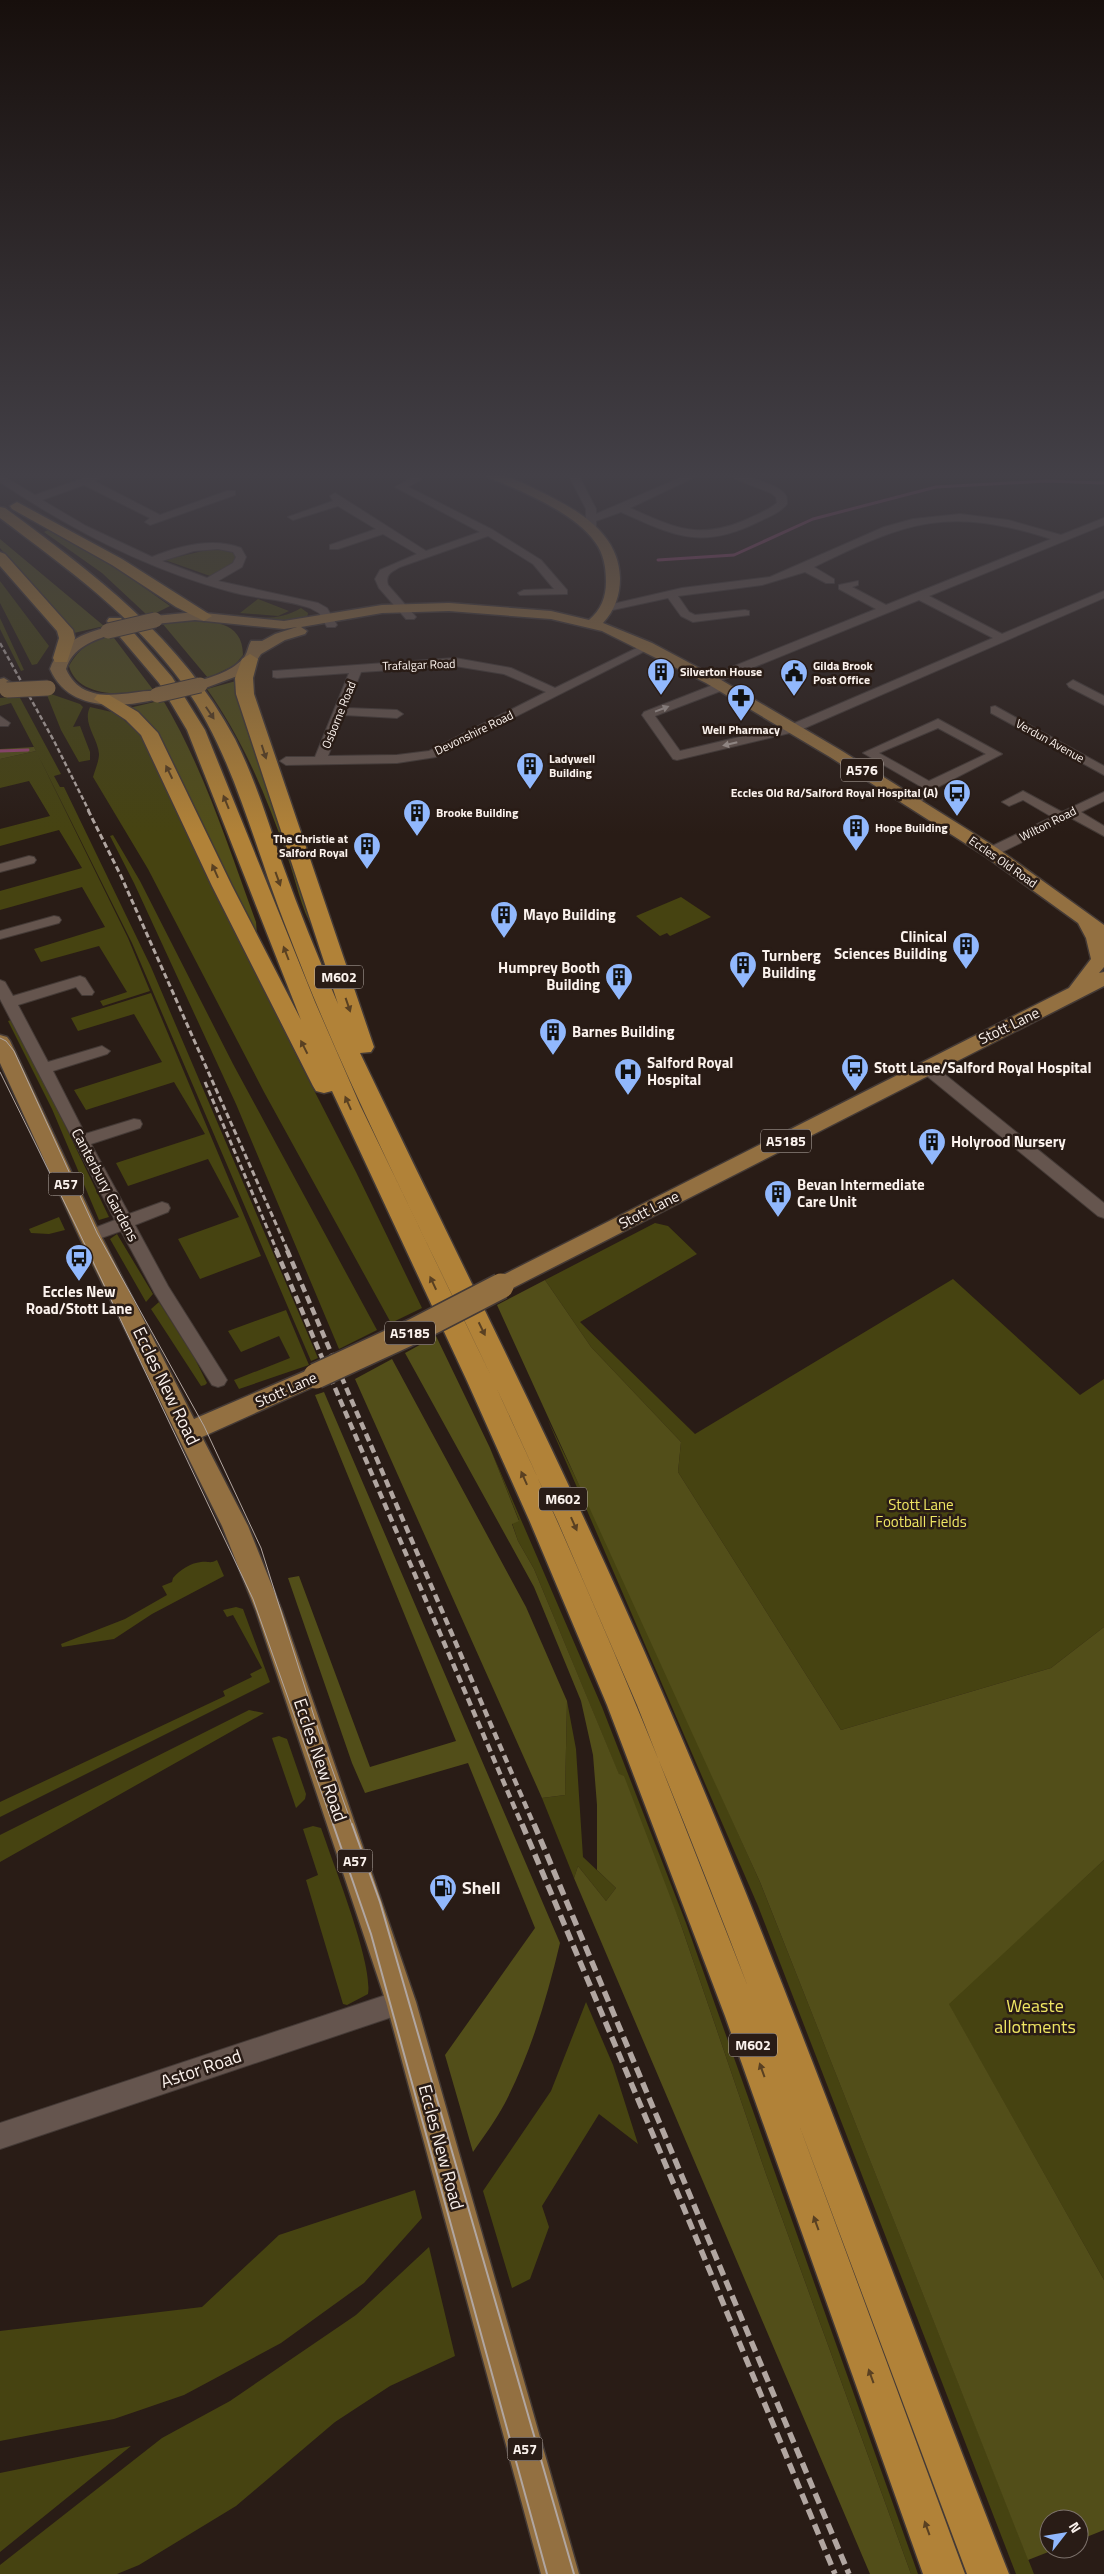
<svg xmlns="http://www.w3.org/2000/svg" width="1104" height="2574" font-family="'Titillium Web',sans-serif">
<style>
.green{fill:#464311}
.forest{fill:#524e19}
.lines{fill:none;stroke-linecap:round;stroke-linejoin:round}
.stream{stroke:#974571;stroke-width:3}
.minor-casing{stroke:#443a36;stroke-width:2}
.major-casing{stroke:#443a36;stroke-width:3}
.highway-casing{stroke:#443a36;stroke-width:3}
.minor{fill:#65554e;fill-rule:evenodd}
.major{fill:#937041;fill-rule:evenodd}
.highway{fill:#b18238;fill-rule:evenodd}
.tram-far1{stroke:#b1a6a1;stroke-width:1}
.tram{stroke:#b1a6a1;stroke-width:2}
.rail-far3{stroke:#b1a6a1;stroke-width:2.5;stroke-dasharray:5 2.5;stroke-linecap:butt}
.rail-far2{stroke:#b1a6a1;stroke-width:3;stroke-dasharray:6 3;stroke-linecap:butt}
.rail-far1{stroke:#b1a6a1;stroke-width:4.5;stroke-dasharray:8 4.5;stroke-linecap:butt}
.rail{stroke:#b1a6a1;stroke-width:5.5;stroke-dasharray:11 5.5;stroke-linecap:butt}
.major-bridge-far1-casing{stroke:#443a36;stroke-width:17;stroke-linecap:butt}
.major-bridge-casing{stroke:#443a36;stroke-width:28;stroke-linecap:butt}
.major-bridge-far1{stroke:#937041;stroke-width:15}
.major-bridge{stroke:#937041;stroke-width:25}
.oneway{fill:#a89c96}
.oneway2{fill:#594022}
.labels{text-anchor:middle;stroke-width:5;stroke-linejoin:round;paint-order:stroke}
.far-street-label{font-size:12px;fill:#fbf2ed;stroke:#291c16}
.far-poi-label{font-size:12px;font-weight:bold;fill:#fbf2ed;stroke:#291c16;text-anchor:start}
.shield{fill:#291c16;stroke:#bcb2ac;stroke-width:1}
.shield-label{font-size:14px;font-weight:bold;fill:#fbf2ed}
.poi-label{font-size:15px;font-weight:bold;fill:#fbf2ed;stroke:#291c16;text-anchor:start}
.street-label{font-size:15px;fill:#fbf2ed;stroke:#291c16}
.park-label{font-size:15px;fill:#efe663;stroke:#291c16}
.near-street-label{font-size:18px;fill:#fbf2ed;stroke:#291c16}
.near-poi-label{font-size:18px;font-weight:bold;fill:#fbf2ed;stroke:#291c16;text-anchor:start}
.near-park-label{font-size:18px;fill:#efe663;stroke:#291c16}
</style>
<rect width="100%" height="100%" fill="#291c16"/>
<!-- green -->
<path class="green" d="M215,548L229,550L235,554L237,563L213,577L165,560Z
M0,581L49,646L37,664L32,665L0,603Z
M258,599L289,611L278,616L240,613Z
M301,608L308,613L307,618L273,622L229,613C254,618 278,622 301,608Z
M0,618L24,670L21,671L0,629Z
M51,694L80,704L83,707L73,727L80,726L90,752V760L79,762L61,730L47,695Z
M19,696L61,774L54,776L60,787H64L151,967L318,1358L311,1361L132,943L37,753L128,938L150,991L103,1006L100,1001L127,992L99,946L41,962L34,949L105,927L82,887L0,910V891L82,868L59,830L0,846V829L50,816L29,781L0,788V759L36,751L11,703L0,706V698Z
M90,707L116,713L143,737L301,1065L356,1172L422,1308L391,1323L264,1092L148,869L93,777C95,770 99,761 99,754C98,738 82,723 90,707Z
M113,835L140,881L233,1064L377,1330L339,1349L236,1104L134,883L110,836Z
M681,897L711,917L670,936L667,933L660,936L636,916Z
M151,993L261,1256L200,1279L178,1239L239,1217L208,1159L128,1186L116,1163L205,1134L174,1082L86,1110L74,1090L162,1062L134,1014L78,1031L71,1018Z
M14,1019L109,1217L99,1220L52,1109L8,1021Z
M59,1217L65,1230L49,1234L31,1233L29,1229Z
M655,1223L668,1226L697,1254L580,1322L695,1434L953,1279L1080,1395L1104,1379V1627L1051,1668L841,1730L678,1472L681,1442L591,1347L545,1280Z
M117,1234L153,1294L146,1302L110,1239Z
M159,1302L194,1357L207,1383L205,1385L201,1386L151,1309Z
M286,1310L309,1365L239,1389L234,1380L290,1358L279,1336L241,1352L228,1331Z
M547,1418L613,1555L760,1882L1034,2574H1016L758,1906Z
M490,1448L602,1707L686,1923L918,2574H911L766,2174L681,1925L534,1569L518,1541L512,1523L519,1520Z
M217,1560L224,1576L152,1614L114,1639L62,1647L61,1644L125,1619L167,1595L162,1586L172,1582L173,1578C180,1570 190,1563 201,1562C209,1561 210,1564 217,1560Z
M236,1607L243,1609L270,1682L0,1817V1802L225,1696L223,1691L252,1677L250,1674L262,1668L233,1615L227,1617L223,1610Z
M567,1701L576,1749L583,1857L616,1888L606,1901L578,1866L574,1878L542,1798L565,1795Z
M249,1710L264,1713L0,1862V1835Z
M279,1736L287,1739L306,1794L305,1799L296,1808L272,1738Z
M313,1826L321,1828L326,1842C337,1874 373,1965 368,1994L347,2005L343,2004L306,1880L318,1875L303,1829Z
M1104,1860V2280L948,2003Z
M586,2002L613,2065L638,2144L599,2114L542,2206L549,2227L530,2279L512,2288L483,2191L551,2091Z
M415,2190L422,2218L364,2283L281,2343L184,2395L114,2419L0,2441V2331L202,2307L279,2235Z
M429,2247L455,2356L390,2386L335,2422L236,2506L139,2565L117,2574H0V2565L162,2438L230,2401L356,2315Z
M131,2446L0,2552V2473Z"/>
<!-- forest -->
<path class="forest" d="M48,530L115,567L170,606L154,614L147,615L102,573L44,532Z
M0,539L104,626L74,633L0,548Z
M183,620C210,621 243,620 243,655L235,665L208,678L162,623Z
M111,634L154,691C127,695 78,699 69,666C79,648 92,640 111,634Z
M236,681L315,932C300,908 296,879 286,853C266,795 243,740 207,689Z
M163,700C204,769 228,846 256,922L257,935L129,708Z
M34,747L36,751L0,759V749Z
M545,1280L591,1347L681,1442L678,1472L841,1730L1051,1668L1104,1627V1860L949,2004L1104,2280V2530L1079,2540V2519H1049V2549H1056L1028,2560L760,1882L497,1305Z
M436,1336L490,1448L519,1521L512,1524L518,1541L534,1569L619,1774L624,1776L681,1925L766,2174L911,2574H870L574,1878L578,1866L606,1901L616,1888L597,1870V1805L593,1755L581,1701L534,1587L405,1353Z
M392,1359L526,1607L567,1701L565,1795L542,1798L355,1379Z
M324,1392L560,1943C547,1998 531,2052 505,2103C496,2120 484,2136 473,2152L445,2055L535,1928L468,1763L365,1793L352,1763L288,1578L299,1576L370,1767L456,1741L315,1395Z"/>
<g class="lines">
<!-- stream -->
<path class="stream" d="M658,560L734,555L813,519L936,487L1046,481L1104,483
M0,751L28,750"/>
<defs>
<path id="minor" d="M0,474L35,495L96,474H109L94,481L160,515L227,491H235V495L150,525L145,522L150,518L84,485L42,500L86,526L152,557C179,546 212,537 241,548L246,557L242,567L218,581L318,603L327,608L337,625L335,627H327L319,613L310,608C284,599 255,599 228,591C147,569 70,529 0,482ZM218,549L233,552L236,557L233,563L207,578L162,561L194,551Z
M568,474H578L596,509V514L689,474H701L630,508C673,527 697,540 743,521C754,516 767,511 777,503L776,497L771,493L728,476L727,474C739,474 781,484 786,496C787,498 787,501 787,504C780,513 768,517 758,522C701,550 675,536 621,512L596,521V528L591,531L586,528V509Z
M413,477L422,479L408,487L493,530L541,560L567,590V594L520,595L518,593L524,590L554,589L533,564L488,536L400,567C391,572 385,575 388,585L416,617L414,619H406L379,588L375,579L380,570L417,554L383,534L338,549H330V545L376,529L338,506L293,520L288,517L333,501L330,496L335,493L426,551L480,532L395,487Z
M960,514L1008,520L1061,535L1104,518V525L929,596L1002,634L1104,591V598L798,731L677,760L673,759L642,715L644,712L718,683H726V689L655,716L680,751L790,725L993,638L919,600L715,683H707V677L876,609L839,589V585L858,581V585L852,587L886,605L1051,539C948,506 908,521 814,567L834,579V583H826L805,572L762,585L678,596L689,612L695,615L745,610L749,611V615L693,622L681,616L668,598L608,611L602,608L604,606L682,588L770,577L884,527L913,519Z
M647,643L653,646L651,648L436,757L397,763L286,765L280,761L286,757H315L349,673L277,678L273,677V671L455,658L511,668L555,688ZM455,666L504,674L546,692L429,751L397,755L328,756L344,715L397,718L403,714L397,710L347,708L361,672Z
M1073,680L1104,696V705L1069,687L1067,684Z
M995,706L1104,766V775L991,713V707Z
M0,716L10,723L8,726H0Z
M938,719L1002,754L938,787L935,795L915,804H905L903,801L905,798L925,789L863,753ZM938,728L986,754L929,781L879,753Z
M1023,791L1062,812L1104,792V801L1081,812L1104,826V836L1071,818L996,855H986L984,852L986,849L1052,817L1023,800L1009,806L1002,802Z
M29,856L34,857L36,860L34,863L0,872V864Z
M54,916L59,917L61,920L59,923L0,939V931Z
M80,976L85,978L94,992L92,995H82L76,987L18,1005L48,1062L102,1046L110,1051L107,1054L53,1071L85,1134L134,1119L140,1120L142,1124L140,1128L91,1144L129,1214L162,1202L168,1204L170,1208L168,1212L135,1225L168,1286L224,1375L227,1380L224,1385L218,1387L212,1385L155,1294L121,1231L90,1242L84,1240L81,1236L84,1232L115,1220L0,999V980L5,982L13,996Z
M927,1063L932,1064L1104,1203V1218L1098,1216L922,1072L919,1068L922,1064Z
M401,1990L409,1994L413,2002L409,2010L401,2014L0,2149V2123Z"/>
<path id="major" d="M486,474C506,474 521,482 539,491C576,509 619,532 620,578C620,595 615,610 603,623L652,643L716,677L842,751L997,848L1104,925V967L1099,973L1104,972V986L501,1294L493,1292L490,1286L493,1280L1069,988L1091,959L1086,938L1078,923L985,856L830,757L706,683L602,631L551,619L449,611L382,613L301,627L307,631L305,634L285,640L261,654L255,663L240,675L200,690L195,688L192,685L195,682C212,677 234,671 245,656C248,651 248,646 251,641H262L275,634L297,627L284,629L195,620L155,624L148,620L155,616L195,612L284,621L382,605L449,603L551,611L589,620C601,610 606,597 606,582C606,568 604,554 595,542C575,513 520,490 487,477Z
M108,627L115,631L113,634C93,640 72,648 66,669C87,718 154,679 165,695L162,698C123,708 69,713 50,669C59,643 83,633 108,627Z
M4,678L12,683L9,686L0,689V679Z
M0,1035L7,1037L10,1041L101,1236L194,1419L308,1370L316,1367L324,1370L328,1376L324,1382L202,1437L248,1526L282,1611L416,2002L579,2574H541L386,2002L256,1611L222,1526L79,1236L0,1063Z"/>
<path id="highway" d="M17,502L122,559L212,616L204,621L176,607L112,565L12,509L10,506Z
M0,507L5,508C94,574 182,639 235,739C255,779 268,821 282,863C299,911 318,957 338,1004L236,694L235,678L242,659L250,654L258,659L253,678L254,694L374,1047L371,1052L360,1053C462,1266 569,1476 662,1692C788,1982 893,2280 1009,2574H967L798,2122L965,2574H923L725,2016L607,1705L530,1522L467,1381L332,1091L324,1093L316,1091L313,1086L212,886L141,735L126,720L94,699L97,695H109L138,712L158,733L232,886L301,1020L187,730L159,683L109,624L107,621L109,618H121L172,677L205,730L315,1002L360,1105L491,1376C429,1245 362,1116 307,981C292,942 276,903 263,863C241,800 222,739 183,684C134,616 66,568 0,518ZM496,1387C588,1584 671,1784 748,1987L637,1705L558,1522Z
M0,552L5,554L73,630L75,638L67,662H55L53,658L59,638L57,631L0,566Z"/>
</defs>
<!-- minor casing -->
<use href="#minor" class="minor-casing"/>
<!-- major casing -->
<use href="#major" class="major-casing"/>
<!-- highway casing -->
<use href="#highway" class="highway-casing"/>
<!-- minor -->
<use href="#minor" class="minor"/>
<!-- major -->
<use href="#major" class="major"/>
<!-- highway -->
<use href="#highway" class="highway"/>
<!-- tram-far1 -->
<path class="tram-far1" d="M0,1038L6,1041L14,1051L97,1233L204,1426L261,1548L319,1732L352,1825
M0,1072L78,1230L253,1599L333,1825"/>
<!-- tram -->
<path class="tram" d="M333,1824L371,1934L547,2574
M352,1824L380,1902L574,2574"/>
<!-- rail-far3 -->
<path class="rail-far3" d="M0,643L54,741L89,811"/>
<!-- rail-far2 -->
<path class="rail-far2" d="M88,810L121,876L288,1251
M205,1082L277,1251"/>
<!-- rail-far1 -->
<path class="rail-far1" d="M276,1250L522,1825
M287,1250L534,1825"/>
<!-- rail -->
<path class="rail" d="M522,1824L680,2199L835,2574
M534,1824L849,2574"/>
<defs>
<path id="major-bridge-far1" d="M108,631L155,620
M7,690L48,688
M157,695L200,685"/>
<path id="major-bridge" d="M316,1376L416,1330L501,1286"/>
</defs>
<!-- major-bridge-far1 casing -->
<use href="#major-bridge-far1" class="major-bridge-far1-casing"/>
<!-- major-bridge casing -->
<use href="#major-bridge" class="major-bridge-casing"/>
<!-- major-bridge-far1 -->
<use href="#major-bridge-far1" class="major-bridge-far1"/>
<!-- major-bridge -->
<use href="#major-bridge" class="major-bridge"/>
</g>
<!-- one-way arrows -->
<defs><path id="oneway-solid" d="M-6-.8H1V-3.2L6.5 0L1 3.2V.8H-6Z" transform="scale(1.25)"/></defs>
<g class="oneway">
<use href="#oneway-solid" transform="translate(662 709) rotate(-21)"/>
<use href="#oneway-solid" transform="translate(730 744) rotate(167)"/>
</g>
<g class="oneway2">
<use href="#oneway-solid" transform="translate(210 713) rotate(56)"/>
<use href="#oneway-solid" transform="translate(264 752) rotate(72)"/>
<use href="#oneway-solid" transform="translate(169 772) rotate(-116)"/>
<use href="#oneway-solid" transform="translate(226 802) rotate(-112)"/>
<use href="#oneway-solid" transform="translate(215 871) rotate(-114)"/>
<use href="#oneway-solid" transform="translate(278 879) rotate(70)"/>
<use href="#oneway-solid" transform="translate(286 953) rotate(-111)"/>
<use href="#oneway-solid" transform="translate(348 1005) rotate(71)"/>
<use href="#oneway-solid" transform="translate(304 1047) rotate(-117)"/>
<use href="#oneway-solid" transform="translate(348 1103) rotate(-114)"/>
<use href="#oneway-solid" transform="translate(433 1283) rotate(-115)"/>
<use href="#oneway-solid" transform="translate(482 1329) rotate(64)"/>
<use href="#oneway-solid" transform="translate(524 1478) rotate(-114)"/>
<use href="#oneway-solid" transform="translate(574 1524) rotate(66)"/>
<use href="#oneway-solid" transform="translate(762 2070) rotate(-110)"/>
<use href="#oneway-solid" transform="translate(816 2223) rotate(-110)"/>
<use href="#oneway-solid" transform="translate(871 2376) rotate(-110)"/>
<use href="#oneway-solid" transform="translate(927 2528) rotate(-110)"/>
</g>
<!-- sky -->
<linearGradient id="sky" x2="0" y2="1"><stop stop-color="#170f0c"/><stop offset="0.57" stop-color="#434047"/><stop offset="1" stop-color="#434047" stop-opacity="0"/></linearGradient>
<rect width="1104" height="834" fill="url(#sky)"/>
<!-- icons -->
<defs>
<symbol id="building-pin" viewBox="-11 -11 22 30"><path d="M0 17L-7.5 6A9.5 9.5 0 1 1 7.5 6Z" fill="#91b8fd" stroke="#291c16"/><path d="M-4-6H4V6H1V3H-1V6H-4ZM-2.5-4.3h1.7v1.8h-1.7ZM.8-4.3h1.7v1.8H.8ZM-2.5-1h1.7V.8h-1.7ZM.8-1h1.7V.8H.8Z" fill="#111"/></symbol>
<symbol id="civic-pin" viewBox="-11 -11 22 30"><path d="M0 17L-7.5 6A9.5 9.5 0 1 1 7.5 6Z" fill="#91b8fd" stroke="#291c16"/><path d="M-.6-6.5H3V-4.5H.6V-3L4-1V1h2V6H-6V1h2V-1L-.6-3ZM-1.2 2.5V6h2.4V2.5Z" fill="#111"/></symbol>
<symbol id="pharmacy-pin" viewBox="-11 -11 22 30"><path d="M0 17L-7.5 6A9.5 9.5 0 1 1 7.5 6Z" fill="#91b8fd" stroke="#291c16"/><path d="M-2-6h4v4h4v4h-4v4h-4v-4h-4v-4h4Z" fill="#111"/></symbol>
<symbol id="bus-pin" viewBox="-11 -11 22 30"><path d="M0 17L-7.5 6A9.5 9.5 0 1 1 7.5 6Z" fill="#91b8fd" stroke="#291c16"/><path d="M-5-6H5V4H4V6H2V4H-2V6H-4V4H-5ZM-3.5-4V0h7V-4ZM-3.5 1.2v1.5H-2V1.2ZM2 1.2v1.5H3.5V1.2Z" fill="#111"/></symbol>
<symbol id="hospital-pin" viewBox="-11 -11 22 30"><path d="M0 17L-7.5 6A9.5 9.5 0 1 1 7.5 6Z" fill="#91b8fd" stroke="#291c16"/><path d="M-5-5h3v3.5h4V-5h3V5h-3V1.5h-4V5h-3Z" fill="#111"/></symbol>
<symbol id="fuel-pin" viewBox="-11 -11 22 30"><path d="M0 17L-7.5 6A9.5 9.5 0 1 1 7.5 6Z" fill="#91b8fd" stroke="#291c16"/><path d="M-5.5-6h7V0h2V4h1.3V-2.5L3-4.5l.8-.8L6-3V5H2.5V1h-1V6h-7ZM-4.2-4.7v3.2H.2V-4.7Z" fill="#111"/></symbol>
</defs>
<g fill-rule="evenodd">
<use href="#building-pin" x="645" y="656" width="32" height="43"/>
<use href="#civic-pin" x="778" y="657" width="32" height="43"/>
<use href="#pharmacy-pin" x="725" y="682" width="32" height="43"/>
<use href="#building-pin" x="514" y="750" width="32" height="43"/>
<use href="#bus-pin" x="941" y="777" width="32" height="43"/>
<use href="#building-pin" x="401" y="797" width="32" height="43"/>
<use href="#building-pin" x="840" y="812" width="32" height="43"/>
<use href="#building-pin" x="351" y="830" width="32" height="43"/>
<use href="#building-pin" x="488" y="899" width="32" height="43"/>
<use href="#building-pin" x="950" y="930" width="32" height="43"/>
<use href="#building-pin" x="727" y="949" width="32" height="43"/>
<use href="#building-pin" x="603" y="961" width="32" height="43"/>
<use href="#building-pin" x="537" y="1016" width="32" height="43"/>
<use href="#bus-pin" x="839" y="1052" width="32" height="43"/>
<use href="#hospital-pin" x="612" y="1056" width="32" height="43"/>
<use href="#building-pin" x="916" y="1126" width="32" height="43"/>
<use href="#building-pin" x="762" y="1178" width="32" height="43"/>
<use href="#bus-pin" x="63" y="1242" width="32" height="43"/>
<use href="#fuel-pin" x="427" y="1872" width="32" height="43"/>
</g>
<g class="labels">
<!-- far-street labels -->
<g class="far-street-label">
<text transform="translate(419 665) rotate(-2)" y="4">Trafalgar Road</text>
<text transform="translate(339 715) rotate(-68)" y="4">Osborne Road</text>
<text transform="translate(474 733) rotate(-26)" y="4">Devonshire Road</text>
<text transform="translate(1050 741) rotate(29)" y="4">Verdun Avenue</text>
<text transform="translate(1048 824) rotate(-27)" y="4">Wilton Road</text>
<text transform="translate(1003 862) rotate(35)" y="4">Eccles Old Road</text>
</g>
<!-- far-poi labels -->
<g class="far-poi-label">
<text x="813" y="670">Gilda Brook<tspan x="813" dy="14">Post Office</tspan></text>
<text x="680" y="676">Silverton House</text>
<text x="741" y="734" text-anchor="middle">Well Pharmacy</text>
<text x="549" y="763">Ladywell<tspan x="549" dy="14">Building</tspan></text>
<text x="938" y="797" text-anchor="end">Eccles Old Rd/Salford Royal Hospital (A)</text>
<text x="436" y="817">Brooke Building</text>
<text x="875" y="832">Hope Building</text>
<text x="348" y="843" text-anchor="end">The Christie at<tspan x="348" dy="14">Salford Royal</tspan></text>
</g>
<!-- shield labels -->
<g class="shield">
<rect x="841" y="758.5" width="42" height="23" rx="4"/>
<rect x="315" y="965.5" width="48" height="23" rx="4"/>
<rect x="761" y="1129.5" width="50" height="23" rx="4"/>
<rect x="48.5" y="1172.5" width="35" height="23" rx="4"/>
<rect x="385" y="1321.5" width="50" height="23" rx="4"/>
<rect x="539" y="1487.5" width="48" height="23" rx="4"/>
<rect x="337.5" y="1849.5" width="35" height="23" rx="4"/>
<rect x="729" y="2033.5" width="48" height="23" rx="4"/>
<rect x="507.5" y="2437.5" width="35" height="23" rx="4"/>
</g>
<g class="shield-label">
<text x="862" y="775">A576</text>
<text x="339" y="982">M602</text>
<text x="786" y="1146">A5185</text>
<text x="66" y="1189">A57</text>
<text x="410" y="1338">A5185</text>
<text x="563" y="1504">M602</text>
<text x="355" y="1866">A57</text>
<text x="753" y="2050">M602</text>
<text x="525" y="2454">A57</text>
</g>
<!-- poi labels -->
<g class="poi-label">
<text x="523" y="920">Mayo Building</text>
<text x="947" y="942" text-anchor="end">Clinical<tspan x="947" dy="17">Sciences Building</tspan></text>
<text x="762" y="961">Turnberg<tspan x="762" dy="17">Building</tspan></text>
<text x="600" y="973" text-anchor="end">Humprey Booth<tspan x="600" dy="17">Building</tspan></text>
<text x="572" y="1037">Barnes Building</text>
<text x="647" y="1068">Salford Royal<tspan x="647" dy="17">Hospital</tspan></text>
<text x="874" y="1073">Stott Lane/Salford Royal Hospital</text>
<text x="951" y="1147">Holyrood Nursery</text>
<text x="797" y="1190">Bevan Intermediate<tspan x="797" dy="17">Care Unit</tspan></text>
<text x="79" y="1297" text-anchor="middle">Eccles New<tspan x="79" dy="17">Road/Stott Lane</tspan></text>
</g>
<!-- street labels -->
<g class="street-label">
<text transform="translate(1009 1026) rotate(-26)" y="5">Stott Lane</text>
<text transform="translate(105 1185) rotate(62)" y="5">Canterbury Gardens</text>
<text transform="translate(649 1210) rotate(-27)" y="5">Stott Lane</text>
<text transform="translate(286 1390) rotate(-24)" y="5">Stott Lane</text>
</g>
<!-- park labels -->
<g class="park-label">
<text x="921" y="1510">Stott Lane<tspan x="921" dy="17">Football Fields</tspan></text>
</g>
<!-- near-street labels -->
<g class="near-street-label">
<text transform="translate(166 1386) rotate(64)" y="6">Eccles New Road</text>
<text transform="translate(320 1760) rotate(71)" y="6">Eccles New Road</text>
<text transform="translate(201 2069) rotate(-19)" y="6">Astor Road</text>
<text transform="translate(441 2147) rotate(75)" y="6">Eccles New Road</text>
</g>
<!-- near-poi labels -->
<g class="near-poi-label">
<text x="462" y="1894">Shell</text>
</g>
<!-- near-park labels -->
<g class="near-park-label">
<text x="1035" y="2012">Weaste<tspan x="1035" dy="21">allotments</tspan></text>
</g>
</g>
<!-- north arrow -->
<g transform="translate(1064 2534) rotate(59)"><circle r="24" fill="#291c16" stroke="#7d726c"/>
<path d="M0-4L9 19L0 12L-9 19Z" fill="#91b8fd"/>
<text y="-8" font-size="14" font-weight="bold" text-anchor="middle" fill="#fbf2ed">N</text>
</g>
</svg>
